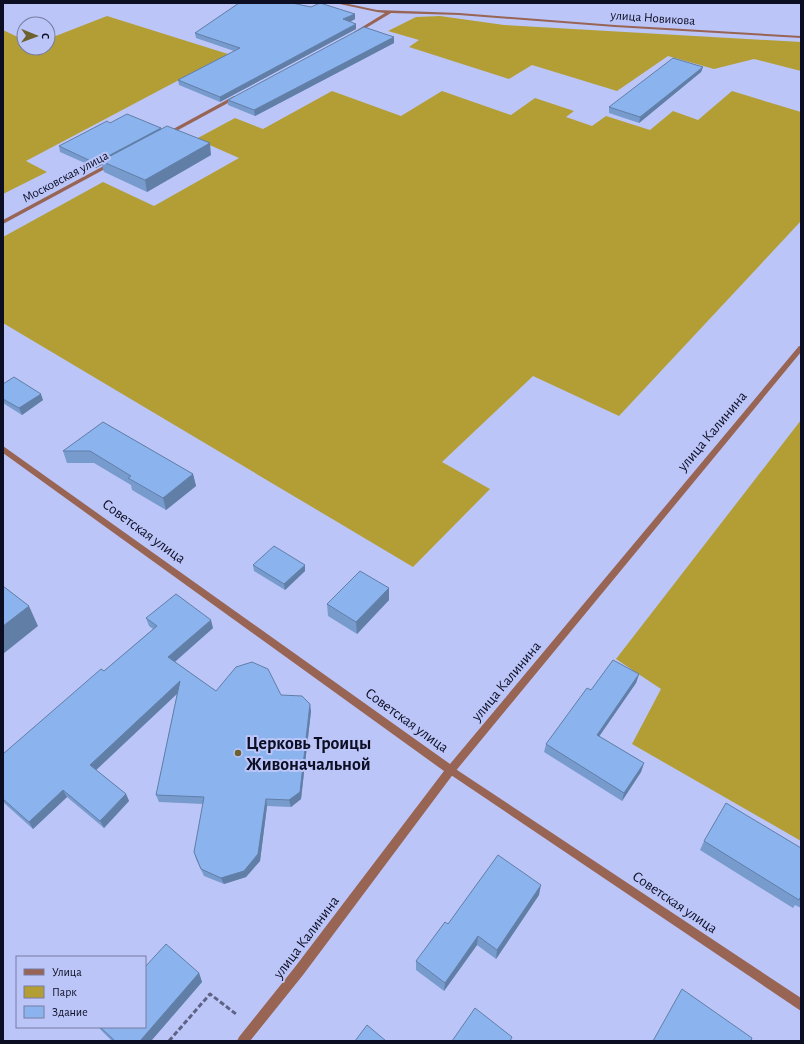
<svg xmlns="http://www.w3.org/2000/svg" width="804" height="1044" font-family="'Alegreya Sans',sans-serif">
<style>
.green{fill:#b39e35}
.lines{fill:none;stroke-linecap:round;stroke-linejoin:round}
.path{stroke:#5e6386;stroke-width:3;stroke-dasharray:5 2.5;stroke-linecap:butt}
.minor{fill:#986454;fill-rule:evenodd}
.tertiary{fill:#986454;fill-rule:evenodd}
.wall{fill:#789bce}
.shaded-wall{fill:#617ea7}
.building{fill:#8bb4ef;stroke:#617ea7}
.poi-dot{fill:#6d612e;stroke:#bcc5f7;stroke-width:1.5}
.labels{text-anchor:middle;stroke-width:4;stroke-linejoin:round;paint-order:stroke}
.far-street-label{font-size:13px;fill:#0c0e24;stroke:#bcc5f7}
.street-label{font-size:15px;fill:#0c0e24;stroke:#bcc5f7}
.near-poi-label{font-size:18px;font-weight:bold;fill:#0c0e24;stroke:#bcc5f7;text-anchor:start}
</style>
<rect width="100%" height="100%" fill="#bcc5f7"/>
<!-- green -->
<path class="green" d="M107,16L228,54L26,161L47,172L3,194V30L24,40V48H48V39Z
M440,16L504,25L801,42V71L754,59L714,69L668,56L617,91L532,65L509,79L409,47L419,40L388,31L416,17Z
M332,91L401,116L442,91L511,115L535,98L574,111L566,117L592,126L606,116L650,130L673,111L698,120L732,91L801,112V221L619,416L533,376L442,462L490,489L413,567L3,323V237L103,182L154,206L239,158L196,139L235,118L263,129Z
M801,420V841L632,744L661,689L616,659Z"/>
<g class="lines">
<!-- path -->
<path class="path" d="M169,1041L210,994L236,1014"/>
<!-- minor -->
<path class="minor" d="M335,3H344L377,10L459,13L615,25L801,36V38L615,27L459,15L391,13L356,34H354V32L385,13L377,12Z
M234,96L239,97L169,135L164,134Z
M111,162L116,163L3,224V220Z
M799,346H801V352L454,773L303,975L250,1041H237L239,1037L295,967L444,771L3,453V446L450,764Z"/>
<!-- tertiary -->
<path class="tertiary" d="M451,766L801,998V1011L448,773L446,770L448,767Z"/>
</g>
<!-- wall -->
<path class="wall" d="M311,7L355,14V19L350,22L356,29L220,102L179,85L178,80L234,51L196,38L195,33Z
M394,37V43L255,116L228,105V100Z
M703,67L701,72L639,123L609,113V107Z
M110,123L161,129L211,155L147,192L104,172L102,165L96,168L60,152L59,146Z
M3,384L43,400L22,415L3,403Z
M103,422L193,474L196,486L166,510L132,490L131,485L94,463H67L63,451Z
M253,565L305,571L285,590L254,571Z
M389,600L357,634L328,616L327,604Z
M146,618L213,628L175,662L216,691L281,695L311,711L301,799L291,807L267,806L260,861L246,877L224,884L204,876L196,859L194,852L203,804L159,802L156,795L177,694L96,770L126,794L129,801L104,828L67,797L33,829L3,802V754L104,671L153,629L149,626Z
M639,674L636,683L599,736L644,763L641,772L622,801L544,752L546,744L591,690Z
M704,841L801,848V908L795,905L793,908L700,850Z
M539,895L496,959L477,945L444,991L416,970V961Z
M199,973L202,982L151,1041H112L98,1027H145Z"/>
<!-- shaded-wall -->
<path class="shaded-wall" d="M355,14V19L344,25L343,19Z
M356,24V29L220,102V97Z
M394,37V43L255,116L254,110Z
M703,67L701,72L639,123L640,117Z
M161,128L162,134L101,161L102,165L96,168L95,163Z
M210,143L211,155L147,192L145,180Z
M41,394L43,400L22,415L19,408Z
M193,474L196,486L166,510L163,498Z
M305,565V571L285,590L284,584Z
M389,588V600L357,634L356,622Z
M29,606L38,626L3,654V626Z
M211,620L213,628L171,665L168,657Z
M639,674L636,683L594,744L597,735Z
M180,681L182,689L94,772L90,765Z
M310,704L311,711L301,799L291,807L289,800Z
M644,763L641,772L622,801L624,793Z
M63,790L67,797L33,829L29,822Z
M126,794L129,801L104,828L100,821Z
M266,799L267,806L260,861L246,877L224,884L221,878Z
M541,885L539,895L496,959L497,950Z
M478,936L477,945L444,991L445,983Z
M199,973L202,982L151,1041H140Z"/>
<!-- building -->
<path class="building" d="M239,3H292L311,7L320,3L355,14L343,19L356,24L220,97L178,80L240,48L195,33Z
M364,27L394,37L254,110L228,100Z
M673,58L703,67L640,117L609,107Z
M127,114L161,128L95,163L59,146L107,121L110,123Z
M167,126L210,143L145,180L101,161Z
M14,377L41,394L19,408L3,399V384Z
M103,422L193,474L163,498L128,478L131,476L90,451H63Z
M274,546L305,565L284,584L253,565Z
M360,571L389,588L356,622L327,604Z
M3,586L29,606L3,626Z
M176,594L211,620L168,657L216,691L236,667L252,662L268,669L281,695L302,696L310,704L300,792L289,800L266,799L258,854L244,871L221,878L201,869L194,852L204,797L156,795L180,681L90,765L126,794L100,821L63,790L29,822L3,799V754L101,669L104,671L157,626L146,618Z
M613,660L639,674L597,735L644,763L624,793L546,744L587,688L591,690Z
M726,803L801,848V896L799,900L704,841Z
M498,855L541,885L497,950L478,936L445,983L416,961L445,922L448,924Z
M166,944L199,973L140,1041H115L100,1027H145V967Z
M682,989L752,1038L751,1041H653Z
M475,1008L512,1037L510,1041H452Z
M367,1025L386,1041H355Z"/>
<!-- markers -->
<circle class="poi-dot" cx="238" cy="753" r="4"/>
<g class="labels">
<!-- far-street labels -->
<g class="far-street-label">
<text transform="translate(653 17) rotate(4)" y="5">улица Новикова</text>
<text transform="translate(65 176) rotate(-28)" y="5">Московская улица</text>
</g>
<!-- street labels -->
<g class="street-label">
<text transform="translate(712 431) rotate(-50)" y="5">улица Калинина</text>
<text transform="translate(144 531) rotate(36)" y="5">Советская улица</text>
<text transform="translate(506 681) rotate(-50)" y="5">улица Калинина</text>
<text transform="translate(407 720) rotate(36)" y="5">Советская улица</text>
<text transform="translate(675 902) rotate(34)" y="5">Советская улица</text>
<text transform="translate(306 937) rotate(-53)" y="5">улица Калинина</text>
</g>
<!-- near-poi labels -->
<g class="near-poi-label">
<text x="246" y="749">Церковь Троицы<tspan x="246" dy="21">Живоначальной</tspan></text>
</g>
</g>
<!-- border -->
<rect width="804" height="1044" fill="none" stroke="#0c0e24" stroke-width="8"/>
<!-- legend -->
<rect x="16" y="956" width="130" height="72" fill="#bcc5f7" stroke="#767ca3"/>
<rect x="24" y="969" width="20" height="6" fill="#986454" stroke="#767ca3"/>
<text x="52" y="976" font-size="12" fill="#0c0e24">Улица</text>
<rect x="24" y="986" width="20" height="12" fill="#b39e35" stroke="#767ca3"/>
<text x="52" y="996" font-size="12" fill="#0c0e24">Парк</text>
<rect x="24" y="1006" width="20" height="12" fill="#8bb4ef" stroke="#767ca3"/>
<text x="52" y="1016" font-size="12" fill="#0c0e24">Здание</text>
<!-- north arrow -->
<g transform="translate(36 36) rotate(91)"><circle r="19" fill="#bcc5f7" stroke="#767ca3"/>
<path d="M0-3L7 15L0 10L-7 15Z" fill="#6d612e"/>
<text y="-6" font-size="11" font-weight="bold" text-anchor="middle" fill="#0c0e24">С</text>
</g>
</svg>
